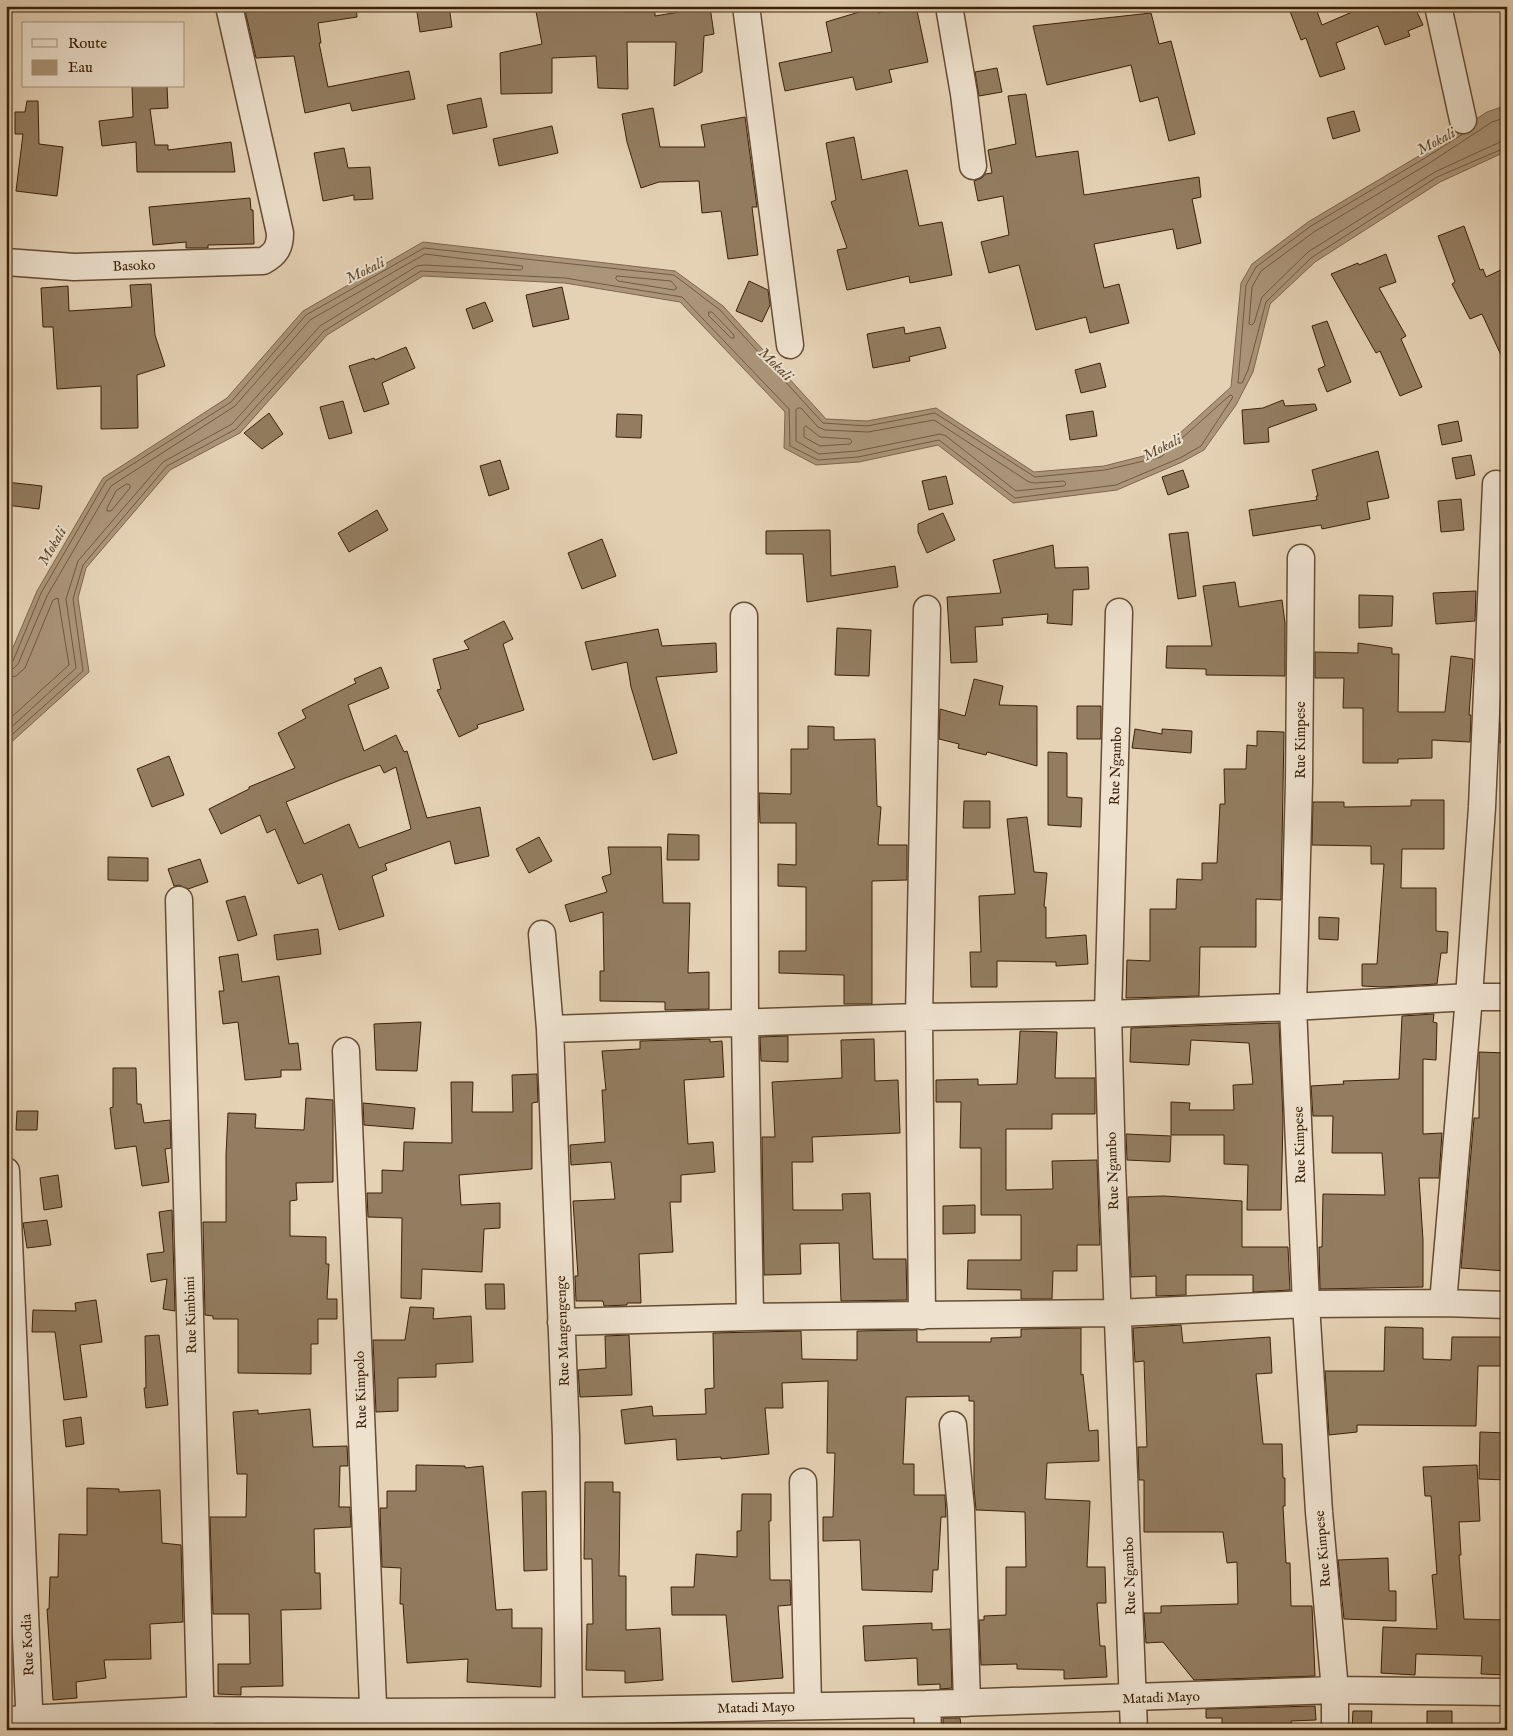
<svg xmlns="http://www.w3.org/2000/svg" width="1513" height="1736" font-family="'IM FELL English',serif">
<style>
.water{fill:#ab957a;stroke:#7e664c}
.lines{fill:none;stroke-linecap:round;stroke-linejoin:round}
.shore{stroke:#725a40;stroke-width:1}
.building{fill:#937d61;stroke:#3a2007;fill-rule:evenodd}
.street-casing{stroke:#654c32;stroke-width:29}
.street{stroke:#eee2cf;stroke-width:26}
.labels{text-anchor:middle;stroke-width:4;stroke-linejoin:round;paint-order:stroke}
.street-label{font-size:14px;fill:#3a2007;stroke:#eee2cf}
.water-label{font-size:15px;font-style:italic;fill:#62492f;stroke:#eee2cf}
</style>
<rect width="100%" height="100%" fill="#e5d2b5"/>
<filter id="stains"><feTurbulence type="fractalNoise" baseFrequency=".004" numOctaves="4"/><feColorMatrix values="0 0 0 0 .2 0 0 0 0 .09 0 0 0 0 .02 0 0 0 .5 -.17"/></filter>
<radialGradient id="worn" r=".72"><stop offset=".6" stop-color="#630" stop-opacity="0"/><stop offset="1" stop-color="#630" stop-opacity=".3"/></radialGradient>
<!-- water -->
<path class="water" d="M1507,105V151L1440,182L1315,262L1270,304L1253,372L1236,405L1204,450L1182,462L1117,490L1013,503L938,445L859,462L816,465L784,448L785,412L680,302L565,283L423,276L327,335L240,433L170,470L86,568L78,598L89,672L6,747V664L37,591L103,478L227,398L303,311L423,242L675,271L723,306L826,419L867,421L936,408L1034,472L1104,466L1159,452L1231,387L1241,283L1252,264L1308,222L1422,154L1487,112Z"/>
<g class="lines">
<!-- shore -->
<path class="shore" d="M1507,117L1492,122L1428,164L1314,232L1261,271L1252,287L1249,324L1252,325L1254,323L1262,297L1308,252L1435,172L1500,142L1507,141
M1463,134L1425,158L1311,226L1256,267L1246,285L1238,383H1242L1248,370L1266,302L1311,258L1437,177L1507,147
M617,276L671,281L677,288L674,290L618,281L616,279Z
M709,312H712L734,335V338H731L709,316Z
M798,408H801L818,427L825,430L868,432L934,420L1029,482L1035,483L1064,481L1066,484L1064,486L1016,491L946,436L940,434L857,451L819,454L796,441V410Z
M806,426L820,437L850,439L852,442L850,444L820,446L804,437V428Z
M127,484L130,485V488L111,511H107V508L116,491Z
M6,664L13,661L41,593L106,481L231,402L306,315L424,248L674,275L720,310L823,423L867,426L935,413L1035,477L1105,470L1161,457L1229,396L1231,395L1233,397L1201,446L1180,458L1116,485L1015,498L939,440L858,457L818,460L790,446L789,409L682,297L565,278L421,271L324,331L236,429L167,466L83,565L73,599L83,671L6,740
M6,670L13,669L18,664L47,596L111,486L235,406L310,320L425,254L522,266L523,268L521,270L424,265L417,266L320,326L232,424L163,462L78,561L66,599L76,668L6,732
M6,678L16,676L25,668L53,600L58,598L69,665L6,722"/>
</g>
<!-- building -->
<path class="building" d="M244,6H356L357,17L318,23L321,43H319L328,87L409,71L415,99L352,111L350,103L305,113L294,56L256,58Z
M416,6H449L452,27L420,32Z
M535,6H625V12H655V16L710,7L714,34L704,36L702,72L674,86L676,42H627L628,89L598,88L596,56L552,58V93L501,94L500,53L542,44Z
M909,6H916L928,62L889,70L892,82L856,90L853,77L785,91L779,63L832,52L826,22L876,7L878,13Z
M1288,6H1315L1322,25L1366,6H1423L1416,10L1423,25L1408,31L1410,36L1385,45L1378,26L1336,43L1345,69L1320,77L1306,38L1301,40Z
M1151,13L1159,44L1171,41L1195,134L1169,141L1158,97L1140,102L1131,65L1047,85L1033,26Z
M997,68L1002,92L979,96L975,72Z
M132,86H167L168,108L150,109L155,145H168V150L231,142L235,172H137L136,142L102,146L99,121L133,117Z
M1026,94L1036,157L1078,151L1084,195L1199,177L1201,197L1192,199L1201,243L1177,249L1173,229L1094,244L1104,288L1119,284L1129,323L1090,333L1086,317L1036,330L1019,265L989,273L981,242L1009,235L1003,196L978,201L974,181L982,178L985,174L992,173L988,150L1016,144L1008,96Z
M481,98L487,127L453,134L447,105Z
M27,101H38L39,144L63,147L57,196L16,191L23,134H15V112H25Z
M653,108L660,147H705L701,125L745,117L757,207H752L758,255L728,259L721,211L702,213L699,181L659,182L641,188L627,142L622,114Z
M1354,111L1360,131L1333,139L1327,118Z
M552,126L558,153L499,166L493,139Z
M854,137L862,180L907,170L919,226L942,222L952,275L910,283L909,276L847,290L837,250L847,248L831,202L836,200L826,143Z
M344,148L348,168L370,167L373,199L354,200V195L323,201L314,153Z
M250,198L251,210H253L254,244L208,245V248H186V242L153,245L149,207Z
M1464,226L1480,270L1483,269L1486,277L1507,267V368L1482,314L1470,319L1452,284L1455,282L1438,236Z
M1386,254L1396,282L1379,288L1406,336L1401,339L1422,387L1400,396L1380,351L1376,353L1331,274L1358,263L1359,265Z
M749,281L768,290L770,305L762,322L736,311Z
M151,284L155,335L165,366L137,375L138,428L101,429V386L57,389L53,327H43L41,288L68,286L69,311L132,307L130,285Z
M562,287L569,319L533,327L526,295Z
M485,302L493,321L473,329L466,309Z
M1327,321L1351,382L1327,392L1318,369L1325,366L1312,326Z
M904,327L905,334L940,327L946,348L909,357L910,361L873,368L867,334Z
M406,347L415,368L382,383L389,404L364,412L349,366L374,358L375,360Z
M1100,363L1106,387L1081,393L1075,370Z
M1283,400L1285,406L1315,404L1317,410L1268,428L1269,442L1244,444L1242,410L1263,408Z
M343,401L352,433L329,439L320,407Z
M1093,411L1097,436L1070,440L1066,415Z
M269,413L283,434L262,449L244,433Z
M617,414L642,415L641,438L616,437Z
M1458,421L1462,441L1442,445L1438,425Z
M1378,451L1389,498L1367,502L1370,519L1322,529L1321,525L1253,536L1249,510L1317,500L1316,496H1318L1312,470Z
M1471,455L1475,475L1456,479L1452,458Z
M500,460L509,489L489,496L480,466Z
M1183,470L1189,487L1168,495L1162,477Z
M946,476L953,504L929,510L922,481Z
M6,482L42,486L39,509L6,505Z
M1461,499L1464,530L1441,532L1438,501Z
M377,510L388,530L349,552L338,533Z
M943,513L955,540L927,553L918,532V524Z
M830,530L831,576L895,566L898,587L807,602L803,554H766V531Z
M1188,532L1196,596L1178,599L1169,534Z
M602,539L616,576L582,589L568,553Z
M1053,545L1055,568L1088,567L1089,589L1073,590L1072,625L1047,623L1048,614L1002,618L1003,625L975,627L977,662L951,663L947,597L1001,593L993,560Z
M1235,582L1239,607L1282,600L1285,623V676L1206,675V669L1166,668L1167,646H1212L1203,586Z
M1476,591L1475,621L1436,624L1433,593Z
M1359,595L1393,596L1392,626L1359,628Z
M504,621L513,639L503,644L524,710L477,725L478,728L459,737L437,690L441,689L433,659L469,649L464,641Z
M837,628L871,630L869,676L835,675Z
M658,629L662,646L716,643L717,672L656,677L677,753L653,760L631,687L627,662L592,670L585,642Z
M1358,643L1392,648V654H1399L1398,712H1445L1451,656L1473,659L1469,715H1471L1470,742L1432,740V758L1398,759V763H1363V708H1343L1344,678H1315V652L1358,653Z
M381,667L389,688L348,705L364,751L396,735L404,752L407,751L427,818L480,807L489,856L455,864L450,841L385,864L387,870L372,876L384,916L339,930L322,874L298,884L275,829L267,833L260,815L221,834L209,809L249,789V787L295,768L278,733L306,718L302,710L356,683L354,679ZM380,765L384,773L396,767L411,829L359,848L349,824L304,844L286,802L340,780Z
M974,679L1003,686L999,705L1037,706V766L987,752L986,755L958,748L959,744L939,739L940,709L965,716Z
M1077,706H1101V739H1077Z
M1501,722H1507V743H1500Z
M808,726L834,727V740L875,739L877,806L881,807L878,845H907V880L872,881V1004H844V975L779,973V951H806V887L778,886V864L796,865V823H760L759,793L791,794V749H808Z
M1135,729L1162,734V729L1192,731L1191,753L1132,748Z
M1257,731L1284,732L1281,900L1256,899V947H1200L1199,996L1126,998L1127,960L1150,961V909H1176L1177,879L1202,880V863H1217L1220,804H1225L1224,769H1246L1247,745L1257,746Z
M1048,752L1067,753V797L1082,798L1081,827L1048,825Z
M169,756L184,795L152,807L137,769Z
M1411,800H1444V849H1402L1401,888H1436V931L1448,932L1447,953H1441L1437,984L1383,987L1362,986V964H1377L1384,864H1371V846L1312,845L1313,802H1344V807L1411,806Z
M964,801H990V828H963Z
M1027,817L1034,872L1047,873L1044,907H1046V938L1086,935L1088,964L1056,966V962L997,961V987H971L970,952H981L979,896L1015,894L1007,819Z
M668,834L699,835V860H667Z
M539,837L552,861L529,873L516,849Z
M608,847H661L663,903H690L688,973L709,972V1009L665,1010V1002L600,1001V971H604L603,912L570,922L565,905L607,892L602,877L611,874Z
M108,857L148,858V881L108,880Z
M200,859L208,882L188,889L179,885L174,886L168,869Z
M245,896L257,935L238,941L226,901Z
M1319,917L1339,918L1338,940L1319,939Z
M318,929L321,954L277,960L274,935Z
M238,954L242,982L279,976L289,1044L298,1043L301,1070H281V1077L245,1080L238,1022L223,1024L219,991H224L219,957Z
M1434,1014L1433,1022L1437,1023L1436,1060L1423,1059V1134L1442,1133L1439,1178H1419L1423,1240V1287L1320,1289L1319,1247H1322L1323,1194L1385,1195L1382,1153H1332L1333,1116H1313L1311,1086L1344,1084L1343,1081L1399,1079L1402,1016Z
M421,1022L417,1071L376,1070L374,1024Z
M1279,1023L1283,1118L1281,1210H1247L1248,1165L1224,1164V1135H1171V1102L1190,1103L1189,1110H1234L1233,1085L1253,1084L1249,1043L1191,1040L1189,1065L1130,1062L1131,1028Z
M1020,1031L1057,1032L1055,1078H1095V1114H1052V1129H1006V1190L1053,1189L1052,1161L1097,1160L1100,1245H1077V1271H1053L1052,1299H1021V1290L967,1289L968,1260H1021V1215H981V1148H960L961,1102H936V1080L978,1079V1085L1017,1084Z
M788,1036V1062L761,1061L760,1037Z
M710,1039V1042L722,1041L724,1077L684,1080L688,1144L713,1142L715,1172L681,1175V1202H670L673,1252L639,1254L641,1303H627V1305L604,1306L603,1301H576L575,1276H578L573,1201L615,1199L611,1162L571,1165L570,1145L605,1142L602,1090H606L602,1051L640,1049V1041Z
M874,1039L875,1081L898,1080L900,1133L812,1137L813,1162H792L793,1210H843L842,1194L870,1193L873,1259H906L907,1300L841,1301L839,1243L800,1244L801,1274L764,1275L762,1137H775L772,1082L842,1078L841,1040Z
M1479,1052L1507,1053V1271L1461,1268L1474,1118H1479Z
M113,1068H136L137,1104H141L144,1123L170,1120L171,1148L165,1149L169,1182L142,1186L136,1146L115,1149L110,1108L113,1107Z
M537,1074L538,1102L532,1103V1169L459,1175L461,1205L500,1203V1228L484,1229L482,1272L422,1269L421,1299L401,1298L402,1218L368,1217L367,1193H382V1170L403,1171L404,1142L452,1143L451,1082H473L472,1112H513L512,1075Z
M306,1098L333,1100V1182L296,1183L297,1200L290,1201V1236L326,1237V1264H329L327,1299H337V1319H318V1344H311V1374L238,1373V1319H213V1316L205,1315L203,1222H226V1155L228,1113L256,1114L255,1128L304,1130Z
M363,1103L415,1108L413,1129L364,1125Z
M17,1111H38L37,1130H16Z
M1126,1134L1171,1136L1170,1162L1127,1160Z
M58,1175L62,1207L44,1210L40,1178Z
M1164,1196L1242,1201V1247H1288L1290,1290L1253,1292V1275H1186V1295L1156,1296V1276L1131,1277L1128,1197Z
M975,1205V1233L943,1234V1206Z
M172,1210L175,1311L163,1309L167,1279L151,1282L147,1254L164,1252L159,1212Z
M47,1220L51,1245L27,1248L23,1223Z
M485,1284H504L505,1309H486Z
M96,1300L102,1342L80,1345L87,1397L64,1400L55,1332H32L33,1310L76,1311L75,1303Z
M410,1307L434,1308L433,1319L471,1316L473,1362L436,1364V1377L398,1378V1411L376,1412L373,1340H405Z
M1181,1325L1183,1343L1270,1337L1272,1373L1256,1374L1263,1444H1282L1283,1478H1285V1506H1283L1286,1563H1290L1291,1606H1312L1315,1676L1194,1680L1163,1642L1146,1643L1144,1613H1161V1606L1238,1604L1237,1562L1227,1563L1223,1532H1144V1480H1139L1138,1447H1147L1144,1361L1135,1362L1133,1328Z
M1385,1327L1423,1328V1359L1451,1360L1452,1337H1507V1366H1478L1476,1426L1357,1425V1432L1329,1435L1325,1371H1384Z
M1081,1328V1375L1083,1374L1089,1431L1098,1430L1099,1461L1047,1463L1045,1499L1090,1501L1087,1567H1105L1106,1603H1097L1100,1646H1105L1107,1677L1064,1679V1670L1017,1669V1664L981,1665L979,1620H984V1616L1006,1615V1567H1026L1025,1512L976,1510L974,1488V1401H969V1396L906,1397L903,1464H914V1495H945L946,1517H941L938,1570H933L932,1592L862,1590L860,1540L823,1541V1517H833L835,1453H827L828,1381L782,1383L783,1408H765L769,1454L721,1459V1457L677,1460L676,1439L625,1444L621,1410L652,1406L653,1416L706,1414L705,1389L714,1388L713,1333L801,1331L802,1359L857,1360V1331L917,1330V1342H991V1338L1021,1337V1329Z
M159,1335L168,1405L146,1408L144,1388H146L145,1336Z
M629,1335L632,1395L580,1397L578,1370L606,1368L605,1336Z
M310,1409L313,1447L347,1446L348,1466H340L339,1507H350L351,1527L314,1529L315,1573H320L321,1609L281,1610L283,1686L241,1687V1695L218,1694V1664H250L249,1614H213L210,1517H246L247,1474H237L233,1412L258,1410V1414Z
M81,1417L84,1444L66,1447L63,1420Z
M1480,1432L1507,1433V1480L1479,1479Z
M416,1465L465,1466V1468L483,1466L496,1610L512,1609V1628H542L541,1687L467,1682L468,1659L407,1663L403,1604H400L401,1568L382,1567L380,1508H387V1491H416Z
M1477,1465L1480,1521L1459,1522L1461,1555H1459L1464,1619L1507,1620V1675L1481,1674L1482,1656L1416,1654L1415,1675L1381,1673L1383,1627L1437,1629L1432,1575L1437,1574L1431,1496H1425L1423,1467Z
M585,1482H613V1492H620L619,1576H626V1630L660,1628L663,1680L625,1683V1671L586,1670L587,1624H593L592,1559H584Z
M87,1488L119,1489V1492L160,1490L162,1543L181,1545L183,1622L150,1624L151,1659L104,1660L106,1678L76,1682L77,1698L53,1700L47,1609H49L50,1577H58L59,1534L87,1535Z
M546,1491L547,1570L524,1571L522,1492Z
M742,1494H771V1521H769L770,1580H790L791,1605L778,1606L783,1678L732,1682L726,1615H672L671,1587H694L696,1554L737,1557V1531H741Z
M1388,1558L1389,1591H1396V1621L1344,1619L1338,1560Z
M932,1623V1630L950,1629L952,1688L940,1689V1684L918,1685L917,1658L865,1661L863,1626Z
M1315,1706L1316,1720L1291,1721L1292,1730H1222V1718H1206V1709Z
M1353,1711H1372L1371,1730H1352Z
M1427,1711H1452V1730H1427Z
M943,1718H960L961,1725L943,1726Z"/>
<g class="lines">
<defs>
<path id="street" d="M746,6L790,345
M949,6L964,94L973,166
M1438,6L1463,120
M6,262L74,267L263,261C276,254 280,247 280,233L229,6
M1301,558L1299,782L1293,1007L1306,1304L1319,1512L1335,1690V1730
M1119,612L1108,1014L1112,1167L1134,1730
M744,616L745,1022L750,1317L1118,1313L1306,1304L1443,1303L1507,1305
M179,900L201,1730
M542,934L550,1029L566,1436L569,1730
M550,1029L919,1017L1108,1014L1293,1007L1469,997H1507
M346,1051L374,1729
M6,1171L30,1730
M1443,1303L1469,997L1482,807L1496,484
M922,1316L919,1017L927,609
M561,1322L750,1317
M953,1425L961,1509L967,1703
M803,1482L808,1706
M927,1704L928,1730
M6,1720L200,1710L374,1712L569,1711L927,1704L1335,1690L1507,1692"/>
</defs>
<!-- street casing -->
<use href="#street" class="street-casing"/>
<!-- street -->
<use href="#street" class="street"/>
</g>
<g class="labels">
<!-- street labels -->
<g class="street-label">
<text transform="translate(134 265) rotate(-2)" y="5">Basoko</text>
<text transform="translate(1300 740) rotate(-90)" y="5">Rue Kimpese</text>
<text transform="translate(1115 766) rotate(-88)" y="5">Rue Ngambo</text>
<text transform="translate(1299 1145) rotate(-92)" y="5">Rue Kimpese</text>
<text transform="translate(1112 1171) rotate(-92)" y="5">Rue Ngambo</text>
<text transform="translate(190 1315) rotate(-92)" y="5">Rue Kimbimi</text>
<text transform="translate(562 1331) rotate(-92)" y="5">Rue Mangengenge</text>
<text transform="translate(360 1390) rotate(-92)" y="5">Rue Kimpolo</text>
<text transform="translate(1322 1549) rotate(-95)" y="5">Rue Kimpese</text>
<text transform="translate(1129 1576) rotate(-92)" y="5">Rue Ngambo</text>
<text transform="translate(27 1645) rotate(-93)" y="5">Rue Kodia</text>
<text transform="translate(1161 1697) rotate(-2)" y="5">Matadi Mayo</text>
<text transform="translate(756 1707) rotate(-1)" y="5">Matadi Mayo</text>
</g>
<!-- water labels -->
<g class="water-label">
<text transform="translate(1436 141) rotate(-28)" y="5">Mokali</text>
<text transform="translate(365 270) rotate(-26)" y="5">Mokali</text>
<text transform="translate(776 364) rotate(44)" y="5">Mokali</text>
<text transform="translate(1162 447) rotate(-27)" y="5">Mokali</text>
<text transform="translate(52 546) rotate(-60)" y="5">Mokali</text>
</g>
</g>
<!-- margin -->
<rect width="1513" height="1736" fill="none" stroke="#e5d2b5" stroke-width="25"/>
<rect x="8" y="8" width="1498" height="1721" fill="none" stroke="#3a2007" stroke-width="2.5"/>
<rect x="12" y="12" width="1488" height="1711" fill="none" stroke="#3a2007"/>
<!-- legend -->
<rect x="22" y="22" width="162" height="65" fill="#eee2cf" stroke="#a6947f"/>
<rect x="32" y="39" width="25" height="8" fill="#eee2cf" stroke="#a6947f"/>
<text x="68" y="48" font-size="15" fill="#3a2007">Route</text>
<rect x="32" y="60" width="25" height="15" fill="#ab957a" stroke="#a6947f"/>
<text x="68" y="72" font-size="15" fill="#3a2007">Eau</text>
<rect width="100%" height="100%" filter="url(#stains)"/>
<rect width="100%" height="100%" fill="url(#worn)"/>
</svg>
